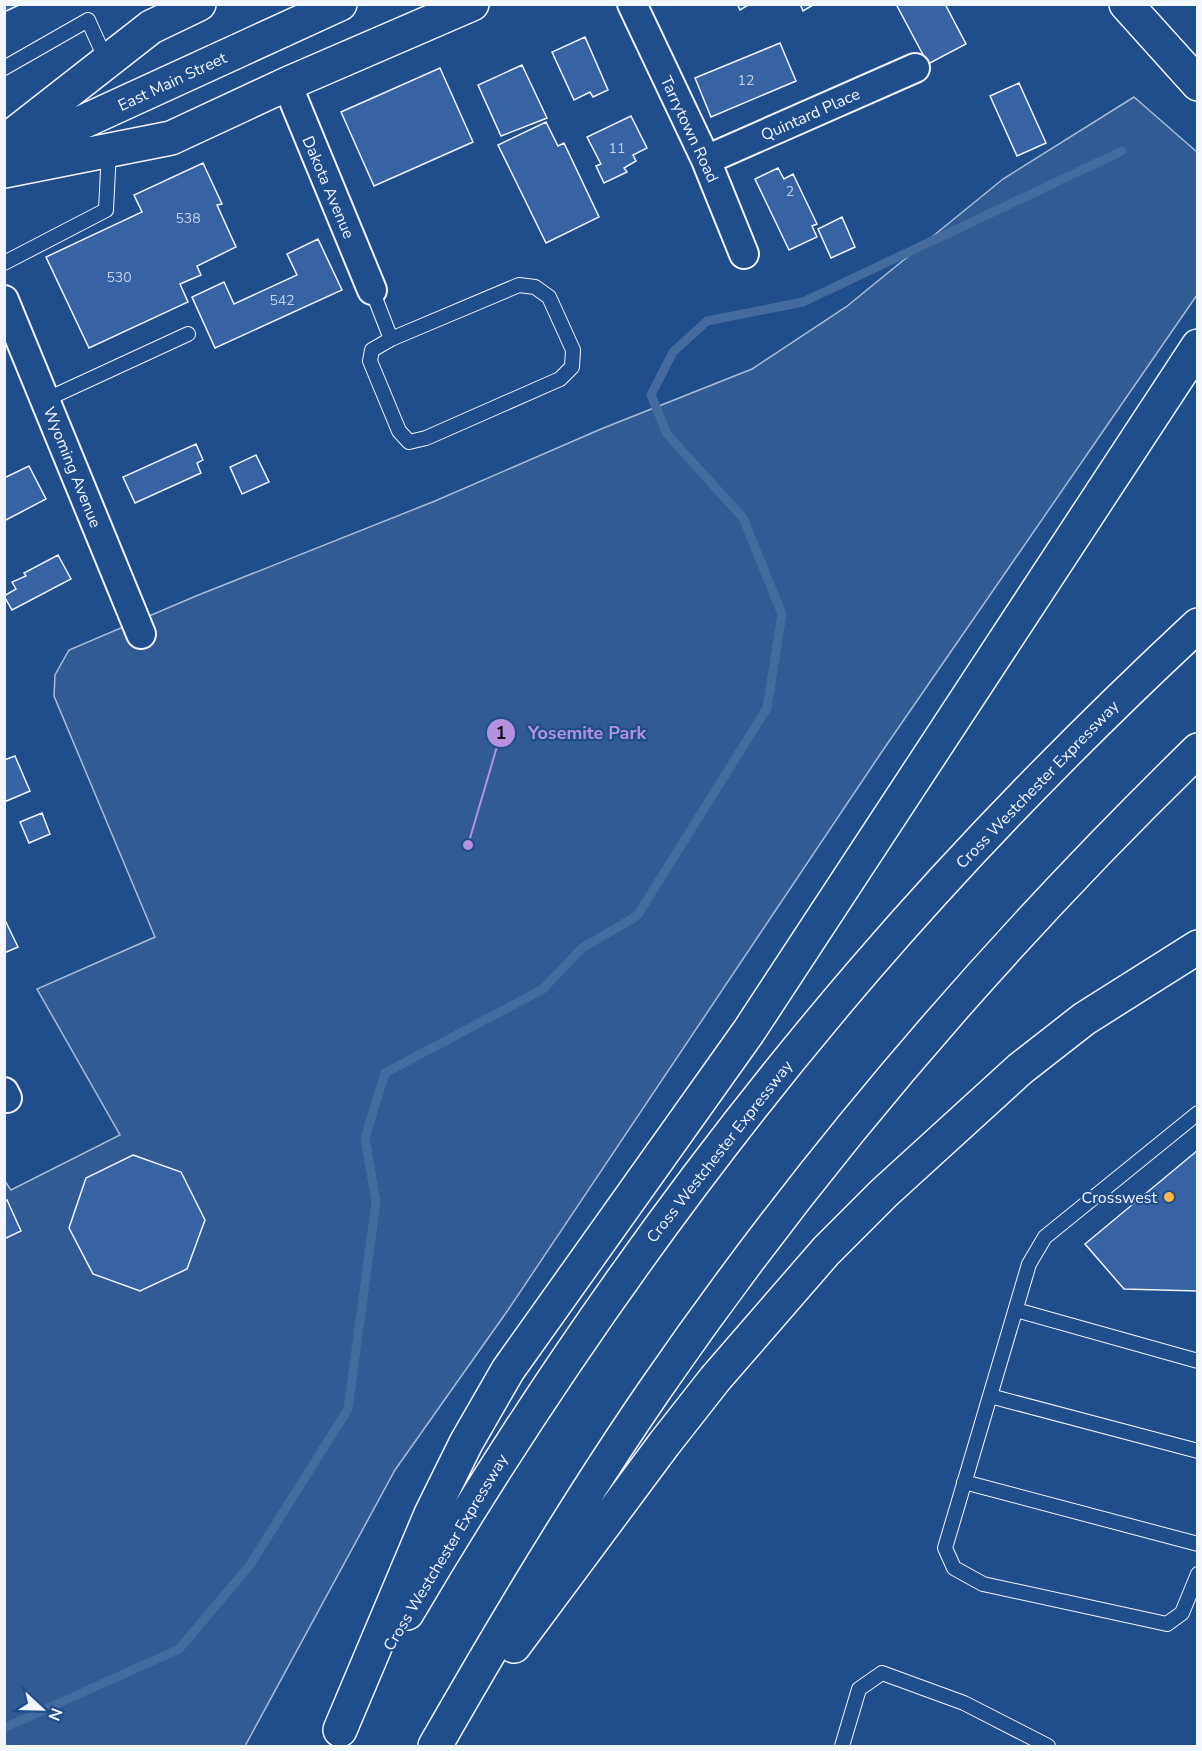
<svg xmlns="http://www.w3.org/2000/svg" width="1202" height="1751" font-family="'Nunito Sans',sans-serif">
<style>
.built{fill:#305b95;stroke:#a8bbd7;stroke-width:1.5}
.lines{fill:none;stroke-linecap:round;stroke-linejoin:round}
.stream{stroke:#446ba0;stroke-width:9}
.building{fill:#3563a3;stroke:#f2f6ff;stroke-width:1.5}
.lane-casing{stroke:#f2f6ff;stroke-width:16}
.street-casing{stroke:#f2f6ff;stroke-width:32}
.secondary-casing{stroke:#f2f6ff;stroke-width:36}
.primary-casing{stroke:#f2f6ff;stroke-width:36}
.highway-casing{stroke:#f2f6ff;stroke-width:36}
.lane{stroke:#1f4e8c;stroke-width:14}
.street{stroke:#1f4e8c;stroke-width:28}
.secondary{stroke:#1f4e8c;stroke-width:33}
.primary{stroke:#1f4e8c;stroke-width:33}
.highway{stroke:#1f4e8c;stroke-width:33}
.poi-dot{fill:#ffb74d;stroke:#1f4e8c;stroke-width:2}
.labels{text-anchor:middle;stroke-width:4.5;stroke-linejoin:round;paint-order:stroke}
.number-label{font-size:14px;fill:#c3d1e8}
.street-label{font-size:16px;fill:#f2f6ff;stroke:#1f4e8c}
.poi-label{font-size:16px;fill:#f2f6ff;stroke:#1f4e8c;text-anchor:end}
.leader{fill:none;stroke:#b691df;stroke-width:2}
.callout-dot{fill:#b691df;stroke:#1f4e8c;stroke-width:2}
.mark-label{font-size:18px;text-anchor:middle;font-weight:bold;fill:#111}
.callout-label{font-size:18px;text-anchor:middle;font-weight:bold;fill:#b691df;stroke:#1f4e8c;stroke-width:4.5;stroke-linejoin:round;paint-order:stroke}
</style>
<rect width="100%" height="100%" fill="#1f4e8c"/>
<!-- built -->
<path class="built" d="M1134,97L1197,152V295L881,753L508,1310L395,1470L245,1746H5L4,1180L11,1190L120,1135L37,989L155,937L54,696L55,675L69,650L196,596L435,501L601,429L752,369L846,307L1003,179Z"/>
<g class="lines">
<!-- stream -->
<path class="stream" d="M4,1728L179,1649L250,1565L348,1409L376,1202L365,1138L385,1073L543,989L582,948L637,916L767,708L782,614L743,518L667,434L651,395L673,352L707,321L803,302L1122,151"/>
</g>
<!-- building -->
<path class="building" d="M4,4H21L4,12Z
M737,4H750L740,10Z
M800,4H815L803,11Z
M896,4H945L966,44L928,64Z
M585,37L608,90L593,97L590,92L574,100L552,52Z
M780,43L796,81L711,117L695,78Z
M522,65L547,118L501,136L478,85Z
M440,68L473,142L374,186L341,112Z
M1019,83L1046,143L1017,156L990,96Z
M631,116L647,148L633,155L636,161L624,168L627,172L604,183L596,166L601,164L587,137Z
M546,122L558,146L564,143L599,217L546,243L498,145Z
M203,163L222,204L217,205L236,247L197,266L201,275L180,284L188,302L89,348L46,257L142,212L134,195Z
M778,168L784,179L793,174L817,224L812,226L817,237L789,250L755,179Z
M842,217L855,247L831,258L818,229Z
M318,239L342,290L215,348L192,297L224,282L234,304L297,275L287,254Z
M196,444L203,460L197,463L201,473L135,503L123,477Z
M256,455L269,482L242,494L230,467Z
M29,466L46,499L4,521V478Z
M58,555L71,579L12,610L4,596L16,589L12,582L26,576L24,573Z
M15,756L30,791L4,802V760Z
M42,813L50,834L29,843L20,822Z
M4,918L18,947L4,953Z
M1198,1150V1291L1124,1289L1085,1244Z
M133,1155L181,1172L205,1220L187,1269L140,1291L93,1274L69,1228L86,1178Z
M7,1200L21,1231L4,1239V1201Z"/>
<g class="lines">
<defs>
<path id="lane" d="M4,68L88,20L107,62
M4,263L106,210L109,150
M372,290L391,339L372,350L370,361L399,431L409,442L426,438L560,379L572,367L573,350L549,297L535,287L519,285L391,339
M45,400L188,334
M1198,1113L1045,1237L1029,1264L945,1548L954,1568L983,1584L1167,1624L1182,1613L1198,1574
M1016,1310L1198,1361
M990,1396L1198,1451
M964,1482L1198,1544
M842,1746L859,1689L882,1673L964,1703L1048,1746"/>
<path id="street" d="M632,4L706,160L744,254
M287,84L372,290
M706,160L915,68
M4,300L141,634
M4,1092L7,1098"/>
<path id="secondary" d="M1126,4L1198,84"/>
<path id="primary" d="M4,142L151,27L199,4
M4,158L340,4
M4,171L171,138L287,84L472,4"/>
<path id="highway" d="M407,1613C541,1386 693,1169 865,969C969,848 1081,734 1198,625
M514,1646L664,1444L715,1379L826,1251L884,1193L1020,1069L1084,1019L1198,947
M340,1730L431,1514L466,1443L508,1370L749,1031L1198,346
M435,1746C504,1625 575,1506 654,1391C813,1160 997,946 1198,750"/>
</defs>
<!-- lane casing -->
<use href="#lane" class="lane-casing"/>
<!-- street casing -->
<use href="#street" class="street-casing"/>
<!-- secondary casing -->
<use href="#secondary" class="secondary-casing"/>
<!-- primary casing -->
<use href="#primary" class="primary-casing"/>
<!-- highway casing -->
<use href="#highway" class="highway-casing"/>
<!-- lane -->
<use href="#lane" class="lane"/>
<!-- street -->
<use href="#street" class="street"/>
<!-- secondary -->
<use href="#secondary" class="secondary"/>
<!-- primary -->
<use href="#primary" class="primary"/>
<!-- highway -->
<use href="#highway" class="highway"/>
</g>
<!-- markers -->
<circle class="poi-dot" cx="1169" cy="1197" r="6"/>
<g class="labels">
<!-- number labels -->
<g class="number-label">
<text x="746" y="85">12</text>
<text x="617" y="153">11</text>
<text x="790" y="196">2</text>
<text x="188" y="223">538</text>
<text x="119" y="282">530</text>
<text x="282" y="305">542</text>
</g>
<!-- street labels -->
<g class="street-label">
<text transform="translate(172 81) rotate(-25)" y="6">East Main Street</text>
<text transform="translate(810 114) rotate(-24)" y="6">Quintard Place</text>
<text transform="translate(690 129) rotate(65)" y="6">Tarrytown Road</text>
<text transform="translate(329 187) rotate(67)" y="6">Dakota Avenue</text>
<text transform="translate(73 467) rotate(68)" y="6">Wyoming Avenue</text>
<text transform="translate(1037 784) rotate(-46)" y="6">Cross Westchester Expressway</text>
<text transform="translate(719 1151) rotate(-52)" y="6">Cross Westchester Expressway</text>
<text transform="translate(445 1552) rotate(-59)" y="6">Cross Westchester Expressway</text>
</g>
<!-- poi labels -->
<g class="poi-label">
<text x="1157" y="1203">Crosswest</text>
</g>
</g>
<!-- callouts -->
<path class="leader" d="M468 845L501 733"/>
<g class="callout-dot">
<circle cx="468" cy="845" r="6"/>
<circle cx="501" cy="733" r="15"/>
</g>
<g class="mark-label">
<text x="501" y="739">1</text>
</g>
<g class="callout-label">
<text x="587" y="739">Yosemite Park</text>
</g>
<!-- border -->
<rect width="1202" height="1751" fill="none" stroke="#f2f6ff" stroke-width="12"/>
<!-- north arrow -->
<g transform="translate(42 1709) rotate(112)" stroke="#1f4e8c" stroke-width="4.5" paint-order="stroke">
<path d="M0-4.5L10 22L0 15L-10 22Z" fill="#f2f6ff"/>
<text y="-9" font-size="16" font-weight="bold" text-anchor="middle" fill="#f2f6ff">N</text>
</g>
</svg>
